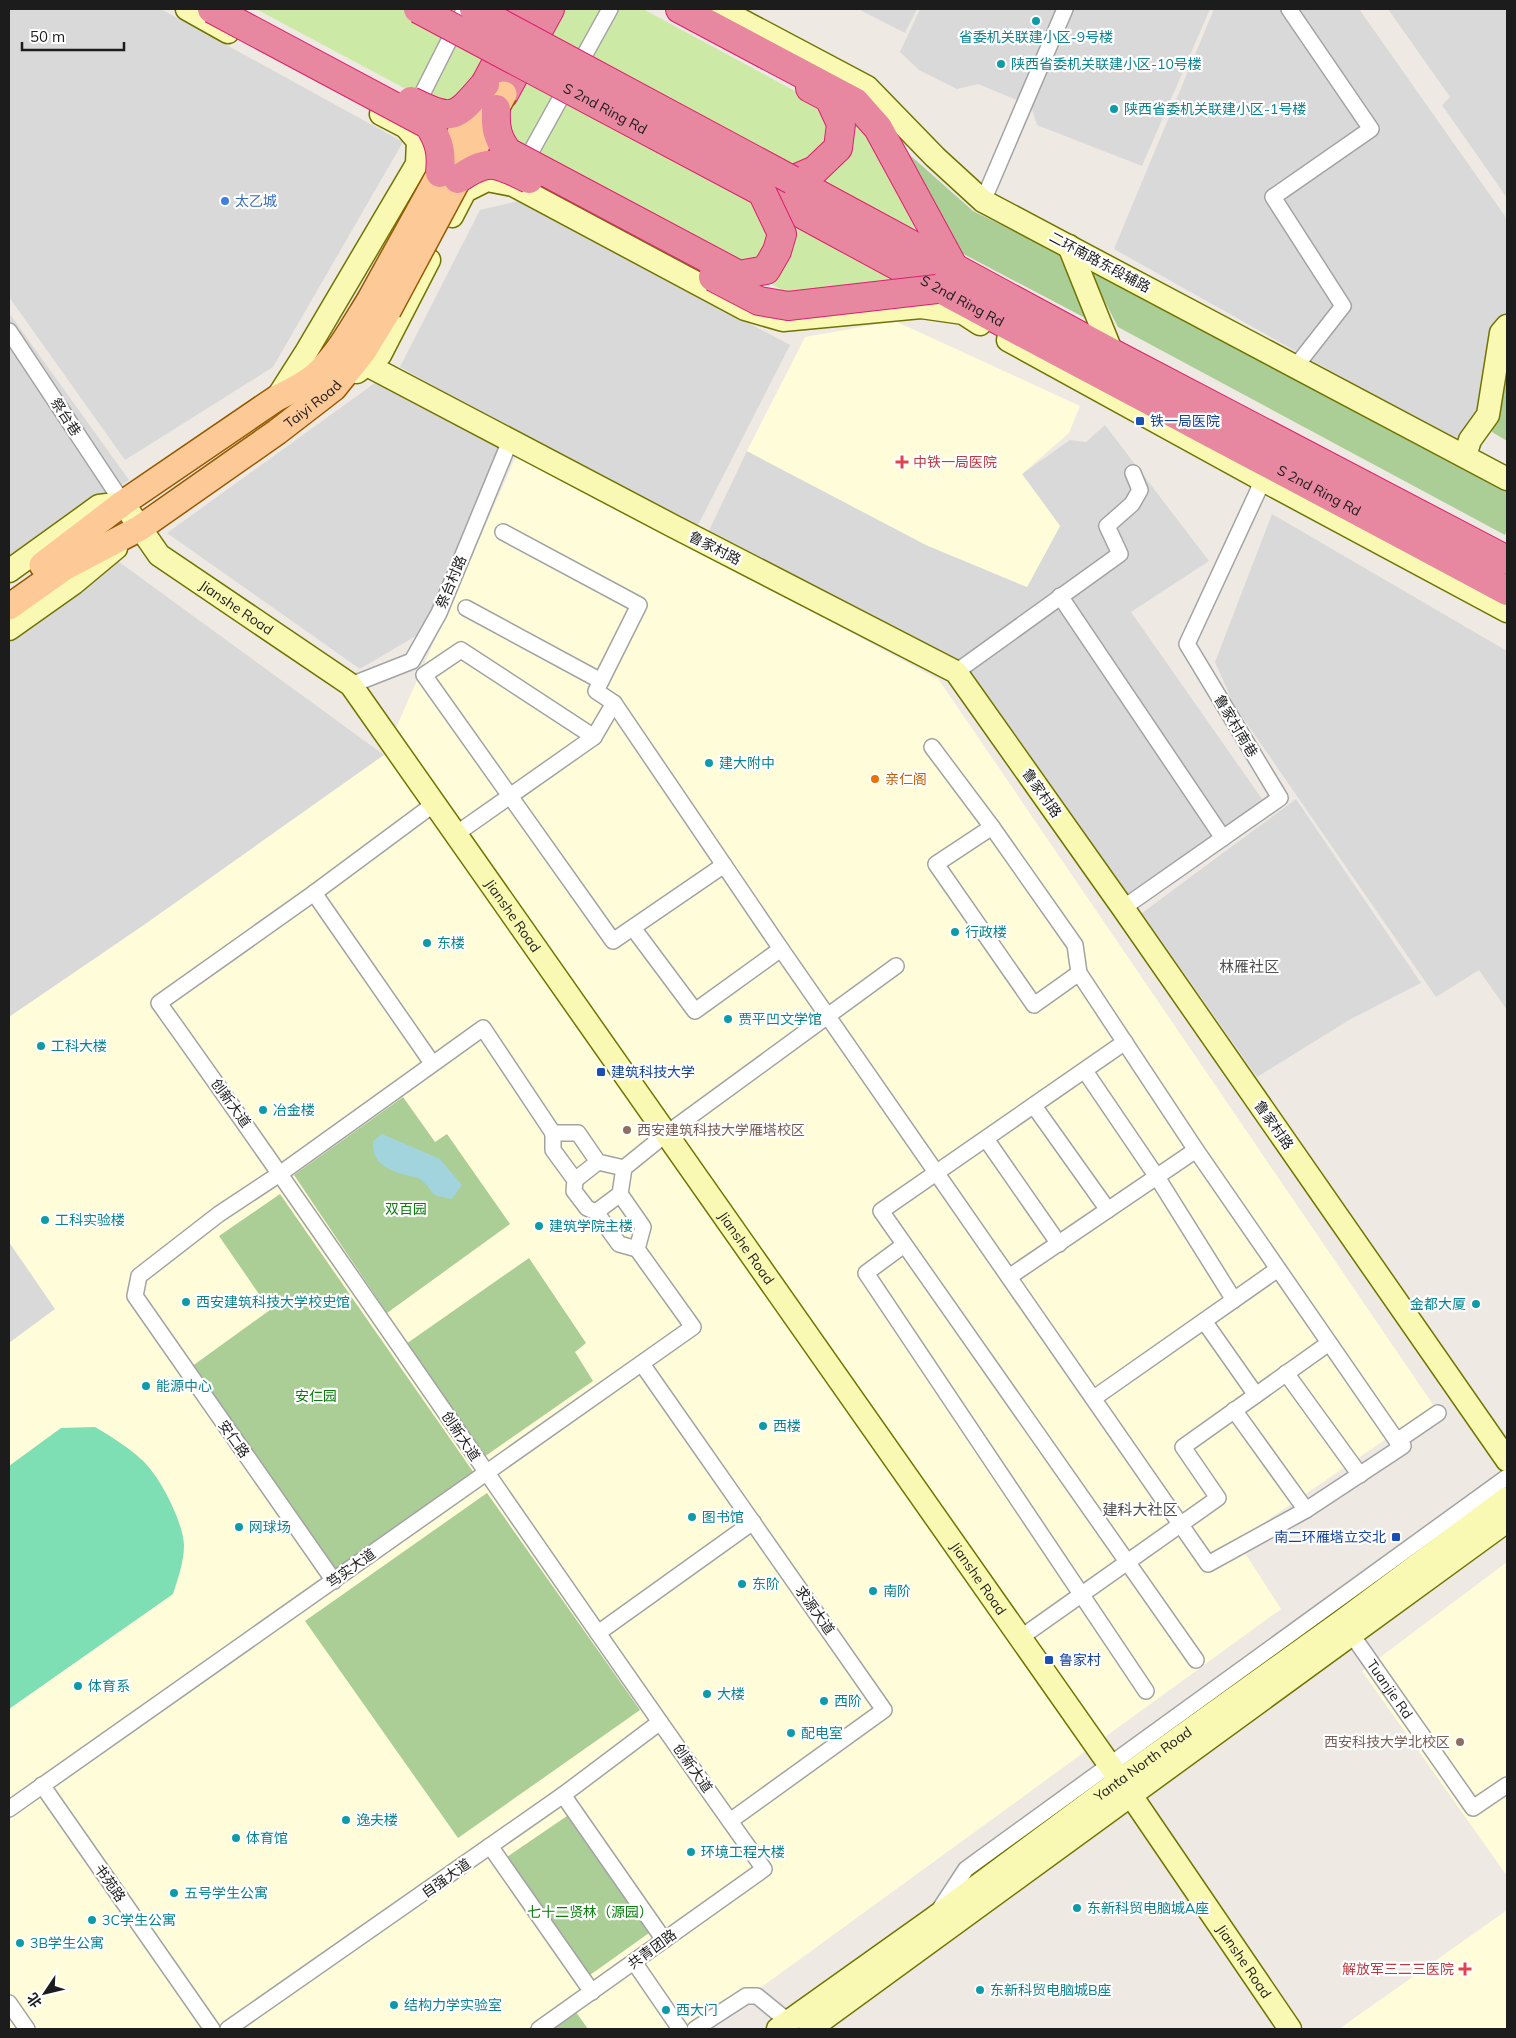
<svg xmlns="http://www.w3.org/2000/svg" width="1516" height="2038" font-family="Mulish,'Noto Sans SC',sans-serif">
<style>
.residential{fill:#dad9d9}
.education{fill:#fffcda}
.grass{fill:#cceaa6}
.forest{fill:#aace95}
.pitch{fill:#7ddfb3}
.water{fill:#a1d4dd}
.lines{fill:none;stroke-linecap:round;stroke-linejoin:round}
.street-casing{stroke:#a3a3a3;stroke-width:18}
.secondary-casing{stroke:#707403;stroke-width:25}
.primary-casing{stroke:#955900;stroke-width:28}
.highway-casing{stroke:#db206d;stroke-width:30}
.street{stroke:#fff;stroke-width:15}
.secondary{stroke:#faf9b3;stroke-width:22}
.primary{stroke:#fdca97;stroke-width:25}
.highway{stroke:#e887a0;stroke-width:28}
.primary-bridge-casing{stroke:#955900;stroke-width:28;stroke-linecap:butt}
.highway-bridge-casing{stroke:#db206d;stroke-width:30;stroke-linecap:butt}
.primary-bridge{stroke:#fdca97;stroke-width:25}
.highway-bridge{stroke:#e887a0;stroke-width:28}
.culture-dot{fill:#0f9aa8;stroke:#fff;stroke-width:2}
.shop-dot{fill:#3f7fe0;stroke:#fff;stroke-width:2}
.transit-dot{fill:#1a4fb4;stroke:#fff;stroke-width:2}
.health-dot{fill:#e0444e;stroke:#fff;stroke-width:2}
.food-dot{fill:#e8710a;stroke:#fff;stroke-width:2}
.education-dot{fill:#8d6e63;stroke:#fff;stroke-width:2}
.labels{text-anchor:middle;stroke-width:4.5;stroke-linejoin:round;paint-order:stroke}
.culture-label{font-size:14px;fill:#0d838f;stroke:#fff;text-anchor:start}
.street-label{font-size:14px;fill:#1c1c1c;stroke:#fff}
.shop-label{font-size:14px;fill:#366cbe;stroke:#fff;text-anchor:start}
.transit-label{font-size:14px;fill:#164399;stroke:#fff;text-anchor:start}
.health-label{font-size:14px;fill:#be3a42;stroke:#fff;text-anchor:start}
.food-label{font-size:14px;fill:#c56008;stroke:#fff;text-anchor:start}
.education-label{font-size:14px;fill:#785e54;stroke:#fff;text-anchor:start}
.park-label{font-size:14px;fill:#097c0b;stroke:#fff}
.neighbourhood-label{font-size:15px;fill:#4f4f4f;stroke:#fff}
</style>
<rect width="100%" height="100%" fill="#eee9e2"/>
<!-- residential -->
<path class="residential" d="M9,9H161L403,142L273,367L125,460L9,297Z
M858,9H917L905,33Z
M920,9H1210L1142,166L1037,125L1031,106L978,84L957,89L919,70L900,52Z
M1214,9H1359L1507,219V322L1490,400L1461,444L1114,249Z
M1388,9H1507V198L1442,105L1450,97Z
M519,201L790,345L695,531L400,367L480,210Z
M9,313L129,480L9,563Z
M379,380L505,446L429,628L360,669L167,533Z
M1105,425L1209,561L1131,612L1262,799L1128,895L976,684L705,539L747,451L926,545L1027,587L1060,526L1022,474L1070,440L1086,442Z
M1272,514L1507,651V1010L1479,970L1436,997L1234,705L1215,662Z
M115,559L384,755L144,925L9,1017V633Z
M1296,799L1421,983L1349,1020L1257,1077L1142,913Z
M9,1242L56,1309L9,1343Z"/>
<!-- education -->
<path class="education" d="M895,321L1080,406L1069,433L1022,474L1060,526L1027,587L926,545L747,451L805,337Z
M518,452L939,680L1434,1406L1237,1541L1281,1609L704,2029H9V1343L55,1309L9,1242V1017L144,925L384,755Z
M1507,1562V1876L1362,1671Z
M1507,1910V2029H1339Z"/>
<!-- grass -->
<path class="grass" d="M256,9H512L460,101L434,104Z
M560,9H643L860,126L916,223L890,278L881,289L796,297L511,149L502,122Z"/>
<!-- forest -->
<path class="forest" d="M894,141L973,211L1058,253L1089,320L954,249Z
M1086,265L1507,491V530L1505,535L1118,327Z
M1507,334V441L1492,432L1504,338Z
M403,1097L435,1142L447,1134L510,1224L387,1313L294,1175Z
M280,1194L476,1476L336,1574L191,1367L270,1310L219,1236Z
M529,1258L586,1343L575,1352L593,1381L484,1457L406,1344Z
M487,1493L640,1710L458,1838L305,1621Z
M567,1816L649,1933L590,1975L507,1857Z
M571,2005L588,2029H537Z"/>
<!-- pitch -->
<path class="pitch" d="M95,1427C112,1437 128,1447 142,1460C160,1476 183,1522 184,1545C184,1562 178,1578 173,1594L9,1709V1466L61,1428Z"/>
<!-- water -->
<path class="water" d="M382,1134L440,1159L462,1185L452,1199C426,1195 437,1193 420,1179C417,1177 413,1177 409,1176C390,1171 371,1164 373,1141Z"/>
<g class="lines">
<defs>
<g id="street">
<path d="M1289,9L1371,129L1273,197L1343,306L1296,366"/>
<path d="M414,110L465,9"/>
<path d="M523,166L610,9"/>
<path d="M983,201L1065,9"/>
<path d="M9,331L123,503"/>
<path d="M503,532L639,605L596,691L614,703L781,949L1208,1564L1306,1510L1403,1446L1397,1441"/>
<path d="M1060,596L1223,838"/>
<path d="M466,608L601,681"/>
<path d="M956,672L1120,554L1107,526L1132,504L1140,490L1133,473"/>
<path d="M351,685L412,661L439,613L510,441"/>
<path d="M594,737L461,650L424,675L613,941L724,865"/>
<path d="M932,747L992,827L1075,945L1079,973L1196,1150L1397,1441L1438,1413"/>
<path d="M992,827L936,864L1034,1005L1079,973"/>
<path d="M456,834L594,737L614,703"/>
<path d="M314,893L434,804"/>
<path d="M1123,908L1280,798L1187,644L1258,491L1261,479"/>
<path d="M633,928L695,1011L781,949"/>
<path d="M1125,1042L881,1211L1196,1660"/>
<path d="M432,1063L314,893L159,1003C364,1289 559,1583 764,1869L539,2029"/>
<path d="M1085,1071L1157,1177L1234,1300"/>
<path d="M1034,1106L1108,1210"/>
<path d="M553,1133V1150L575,1180L574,1191L587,1208L596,1212L619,1244L637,1249"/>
<path d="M986,1139L1059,1244"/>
<path d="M575,1180L598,1162"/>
<path d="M596,1212L620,1194"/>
<path d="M904,1245L866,1273L1146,1691"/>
<path d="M1009,1277L1196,1150"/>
<path d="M1204,1321L1256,1395"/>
<path d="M642,1364L884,1710L730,1821"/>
<path d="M1286,1373L1360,1475"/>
<path d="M1094,1398L1278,1269"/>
<path d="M1234,1410L1306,1510"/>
<path d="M334,1581L135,1296L139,1276L219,1214L281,1173L483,1028L553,1133H578L598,1162L624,1168"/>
<path d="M598,1633L753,1522"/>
<path id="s1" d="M1352,1635L1473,1808L1507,1785"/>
<path d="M1020,1638L1218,1498L1183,1447L1329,1343"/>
<path d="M42,1785L212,2029"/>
<path d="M563,1795L664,1940"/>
<path d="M9,1809L693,1327L637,1249L643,1227L620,1194L624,1168L666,1134L896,966"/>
<path d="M490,1846L592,1992"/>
<path d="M941,1907L966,1869L1507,1477"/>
<path d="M634,1962L680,2029"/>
<path d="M9,2003L27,2029"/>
<path d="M228,2029L563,1795L660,1722"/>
<path d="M695,2029L746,1996H757L789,2022"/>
</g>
<g id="secondary">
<path d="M187,9L228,32"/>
<path d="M720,9L867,87L935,157L983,201L1507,479"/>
<path d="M452,216L465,191L487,180L513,185L745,309L783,320L921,307L963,313L980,324"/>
<path d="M1069,246L1112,353"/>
<path d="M1008,340L1261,479L1507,611"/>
<path d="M367,365L671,525L956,672L1123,908L1507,1460"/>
<path d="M357,372L380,355L429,260"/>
<path d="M277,398L305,354L417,164L418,141L406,127L381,114"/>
<path d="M1465,456L1470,440L1488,415L1501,333L1507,326"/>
<path id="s2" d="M9,571L99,506L123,503L159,555L351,685L1130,1794L1290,2029"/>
<path d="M9,629L74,583L116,548"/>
<path id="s3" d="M778,2029L934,1918L1120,1780L1342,1621L1507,1498"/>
<path d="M810,2029L1507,1521"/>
</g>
<g id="primary">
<path d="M42,565L123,503L277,398C291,391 309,383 320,371C340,351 354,325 369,301"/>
<path id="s4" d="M9,607L64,568L140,528L277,432L334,388L363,352L388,311"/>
</g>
<g id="highway">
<path d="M680,9L855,102L878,128L953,266"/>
<path d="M485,84L525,9"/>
<path d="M504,94L550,9"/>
<path d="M792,180L1112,353L1507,560"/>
<path d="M792,180L815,170L838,148L841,124L829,98L810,88"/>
<path id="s5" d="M762,192C1008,328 1259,457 1507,591"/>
</g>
</defs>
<!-- street casing -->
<use href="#street" class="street-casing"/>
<!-- secondary casing -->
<use href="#secondary" class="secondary-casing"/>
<!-- primary casing -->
<use href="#primary" class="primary-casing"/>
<!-- highway casing -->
<use href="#highway" class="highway-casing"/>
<!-- street -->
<use href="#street" class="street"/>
<!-- secondary -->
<use href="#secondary" class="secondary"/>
<!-- primary -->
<use href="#primary" class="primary"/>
<!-- highway -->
<use href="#highway" class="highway"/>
<defs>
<path id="primary-bridge" d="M369,301L440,173L480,93
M388,311L504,94"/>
<g id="highway-bridge">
<path d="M212,9L429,125C440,143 442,153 440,173"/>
<path id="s6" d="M418,9L762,192L782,234L777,251L766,270L739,275L508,152C497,138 495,127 496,109"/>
<path d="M474,9L792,180"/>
<path d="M411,101C453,122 455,119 485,84"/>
<path d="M458,179C490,157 496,163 529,179"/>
<path d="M713,277L759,301L788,306L937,289"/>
</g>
</defs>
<!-- primary-bridge casing -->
<use href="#primary-bridge" class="primary-bridge-casing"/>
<!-- highway-bridge casing -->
<use href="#highway-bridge" class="highway-bridge-casing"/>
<!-- primary-bridge -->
<use href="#primary-bridge" class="primary-bridge"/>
<!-- highway-bridge -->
<use href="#highway-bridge" class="highway-bridge"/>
</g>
<!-- markers -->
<g class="culture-dot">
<circle cx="1036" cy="21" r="5"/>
<circle cx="1001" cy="64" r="5"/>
<circle cx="1114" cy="109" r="5"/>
<circle cx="709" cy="763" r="5"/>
<circle cx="955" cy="932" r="5"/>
<circle cx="427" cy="943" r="5"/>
<circle cx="728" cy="1019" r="5"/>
<circle cx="41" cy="1046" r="5"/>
<circle cx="263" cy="1110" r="5"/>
<circle cx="45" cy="1220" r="5"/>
<circle cx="539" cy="1226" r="5"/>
<circle cx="186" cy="1302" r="5"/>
<circle cx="1476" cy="1304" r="5"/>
<circle cx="146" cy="1386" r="5"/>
<circle cx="763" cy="1426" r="5"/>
<circle cx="692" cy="1517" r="5"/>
<circle cx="239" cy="1527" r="5"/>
<circle cx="742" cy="1584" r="5"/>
<circle cx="873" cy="1591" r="5"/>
<circle cx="78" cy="1686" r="5"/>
<circle cx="707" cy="1694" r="5"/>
<circle cx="824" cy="1701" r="5"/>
<circle cx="791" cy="1733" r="5"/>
<circle cx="346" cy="1820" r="5"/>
<circle cx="236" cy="1838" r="5"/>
<circle cx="691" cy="1852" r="5"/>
<circle cx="174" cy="1893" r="5"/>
<circle cx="1077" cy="1908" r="5"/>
<circle cx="92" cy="1920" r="5"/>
<circle cx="20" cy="1943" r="5"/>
<circle cx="980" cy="1990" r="5"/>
<circle cx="394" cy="2005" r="5"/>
<circle cx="666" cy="2010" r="5"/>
</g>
<circle class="shop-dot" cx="225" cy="201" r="5"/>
<g class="transit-dot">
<rect x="1135" y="416" width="10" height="10" rx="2.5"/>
<rect x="596" y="1067" width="10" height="10" rx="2.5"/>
<rect x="1391" y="1532" width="10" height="10" rx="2.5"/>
<rect x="1044" y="1655" width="10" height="10" rx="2.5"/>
</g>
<g class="health-dot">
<path d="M899.5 454.5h5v5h5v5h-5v5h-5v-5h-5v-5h5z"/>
<path d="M1462.5 1961.5h5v5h5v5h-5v5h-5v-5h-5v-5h5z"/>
</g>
<circle class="food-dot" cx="875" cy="779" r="5"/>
<g class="education-dot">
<circle cx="627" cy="1130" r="5"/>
<circle cx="1460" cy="1742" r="5"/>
</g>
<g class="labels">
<!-- culture labels -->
<g class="culture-label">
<text x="1036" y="42" text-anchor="middle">省委机关联建小区-9号楼</text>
<text x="1011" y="69">陕西省委机关联建小区-10号楼</text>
<text x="1124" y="114">陕西省委机关联建小区-1号楼</text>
<text x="719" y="768">建大附中</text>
<text x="965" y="937">行政楼</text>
<text x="437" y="948">东楼</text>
<text x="738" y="1024">贾平凹文学馆</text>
<text x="51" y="1051">工科大楼</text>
<text x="273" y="1115">冶金楼</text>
<text x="55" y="1225">工科实验楼</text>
<text x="549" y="1231">建筑学院主楼</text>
<text x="196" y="1307">西安建筑科技大学校史馆</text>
<text x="1466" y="1309" text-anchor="end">金都大厦</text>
<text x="156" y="1391">能源中心</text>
<text x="773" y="1431">西楼</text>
<text x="702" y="1522">图书馆</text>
<text x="249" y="1532">网球场</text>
<text x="752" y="1589">东阶</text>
<text x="883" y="1596">南阶</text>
<text x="88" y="1691">体育系</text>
<text x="717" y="1699">大楼</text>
<text x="834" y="1706">西阶</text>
<text x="801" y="1738">配电室</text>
<text x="356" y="1825">逸夫楼</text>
<text x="246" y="1843">体育馆</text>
<text x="701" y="1857">环境工程大楼</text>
<text x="184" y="1898">五号学生公寓</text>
<text x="1087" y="1913">东新科贸电脑城A座</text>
<text x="102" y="1925">3C学生公寓</text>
<text x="30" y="1948">3B学生公寓</text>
<text x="990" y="1995">东新科贸电脑城B座</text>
<text x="404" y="2010">结构力学实验室</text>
<text x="676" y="2015">西大门</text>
</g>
<!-- street labels -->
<g class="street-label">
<text dy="5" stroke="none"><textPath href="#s6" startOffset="212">S 2nd Ring Rd</textPath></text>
<text transform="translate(1100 262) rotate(28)" y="5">二环南路东段辅路</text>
<text dy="5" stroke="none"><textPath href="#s5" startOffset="228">S 2nd Ring Rd</textPath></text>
<text dy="5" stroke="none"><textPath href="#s4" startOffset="366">Taiyi Road</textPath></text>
<text transform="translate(66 417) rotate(57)" y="5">祭台巷</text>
<text dy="5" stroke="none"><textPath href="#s5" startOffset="632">S 2nd Ring Rd</textPath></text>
<text transform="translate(715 548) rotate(27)" y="5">鲁家村路</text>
<text transform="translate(451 582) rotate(-67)" y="5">祭台村路</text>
<text dy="5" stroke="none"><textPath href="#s2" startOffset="292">Jianshe Road</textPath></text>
<text transform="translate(1236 726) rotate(59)" y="5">鲁家村南巷</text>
<text transform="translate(1042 793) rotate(55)" y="5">鲁家村路</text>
<text dy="5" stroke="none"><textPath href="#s2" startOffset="712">Jianshe Road</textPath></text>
<text transform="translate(231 1103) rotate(54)" y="5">创新大道</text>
<text transform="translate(1274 1125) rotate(55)" y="5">鲁家村路</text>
<text dy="5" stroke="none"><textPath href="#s2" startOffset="1118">Jianshe Road</textPath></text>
<text transform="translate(461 1436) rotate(56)" y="5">创新大道</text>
<text transform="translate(234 1439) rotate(55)" y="5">安仁路</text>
<text transform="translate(351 1568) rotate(-35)" y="5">笃实大道</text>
<text dy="5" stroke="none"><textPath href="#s2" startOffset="1522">Jianshe Road</textPath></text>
<text transform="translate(815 1610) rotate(55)" y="5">求源大道</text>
<text dy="5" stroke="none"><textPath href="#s1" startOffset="66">Tuanjie Rd</textPath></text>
<text dy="5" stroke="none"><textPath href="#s3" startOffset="451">Yanta North Road</textPath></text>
<text transform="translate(693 1768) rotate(55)" y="5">创新大道</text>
<text transform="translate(446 1878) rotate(-35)" y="5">自强大道</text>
<text transform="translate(110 1883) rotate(55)" y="5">书苑路</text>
<text transform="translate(652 1949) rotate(-36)" y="5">共青团路</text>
<text dy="5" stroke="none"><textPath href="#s2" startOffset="1988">Jianshe Road</textPath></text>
</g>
<!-- shop labels -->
<g class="shop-label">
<text x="235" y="206">太乙城</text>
</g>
<!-- transit labels -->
<g class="transit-label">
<text x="1150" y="426">铁一局医院</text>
<text x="611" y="1077">建筑科技大学</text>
<text x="1386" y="1542" text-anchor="end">南二环雁塔立交北</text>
<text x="1059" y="1665">鲁家村</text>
</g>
<!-- health labels -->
<g class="health-label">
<text x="913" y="467">中铁一局医院</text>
<text x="1454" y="1974" text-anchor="end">解放军三二三医院</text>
</g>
<!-- food labels -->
<g class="food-label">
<text x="885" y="784">亲仁阁</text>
</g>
<!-- education labels -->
<g class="education-label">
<text x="637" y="1135">西安建筑科技大学雁塔校区</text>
<text x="1450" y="1747" text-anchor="end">西安科技大学北校区</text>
</g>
<!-- park labels -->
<g class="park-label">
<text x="406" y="1214">双百园</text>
<text x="316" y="1401">安仁园</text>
<text x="590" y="1917">七十二贤林（源园）</text>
</g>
<!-- neighbourhood labels -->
<g class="neighbourhood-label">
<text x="1249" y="972">林雁社区</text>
<text x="1140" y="1515">建科大社区</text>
</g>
</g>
<!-- border -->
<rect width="1516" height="2038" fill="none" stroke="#1c1c1c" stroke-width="20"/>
<!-- north arrow -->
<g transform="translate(45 1993) rotate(235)" stroke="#ffffff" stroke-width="4" paint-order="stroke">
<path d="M0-4L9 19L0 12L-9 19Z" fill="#1c1c1c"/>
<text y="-8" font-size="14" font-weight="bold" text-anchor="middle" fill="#1c1c1c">北</text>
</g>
<!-- scale -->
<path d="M22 42v8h102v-8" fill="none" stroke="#1c1c1c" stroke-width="2.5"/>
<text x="30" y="42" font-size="15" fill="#1c1c1c" stroke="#ffffff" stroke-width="4" paint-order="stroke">50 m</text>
</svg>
